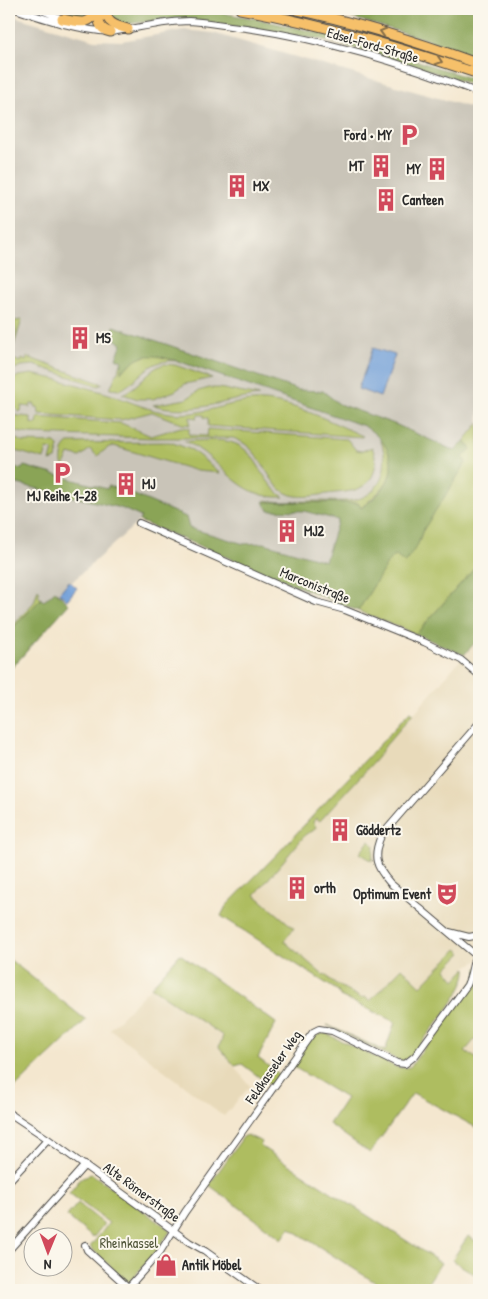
<svg xmlns="http://www.w3.org/2000/svg" width="488" height="1299" font-family="'Patrick Hand',sans-serif">
<style>
.built{fill:#e8daba}
.industrial{fill:#c9c4b8}
.green{fill:#aebd60;stroke:#6c7446}
.forest{fill:#8aa456;stroke:#5a6840}
.water{fill:#709ed8;stroke:#4e6482}
.lines{fill:none;stroke-linecap:round;stroke-linejoin:round}
.minor-casing{stroke:#494744;stroke-width:8}
.highway-casing{stroke:#494744;stroke-width:11}
.minor{stroke:#fff;stroke-width:6}
.highway{stroke:#f6c06b;stroke-width:9}
.oneway{stroke:#866e48}
.labels{text-anchor:middle;stroke-width:4;stroke-linejoin:round;paint-order:stroke}
.street-label{font-size:14px;fill:#2b2b2b;stroke:#fbf7ec}
.poi-label{font-size:14px;font-weight:bold;fill:#2b2b2b;stroke:#fbf7ec;text-anchor:start}
.park-label{font-size:14px;fill:#52573b;stroke:#fbf7ec}
</style>
<rect width="100%" height="100%" fill="#fbf7ec"/>
<filter id="ink" filterUnits="userSpaceOnUse"><feTurbulence type="fractalNoise" baseFrequency=".02" numOctaves="2"/><feDisplacementMap in="SourceGraphic" scale="10" xChannelSelector="R" yChannelSelector="G"/><feConvolveMatrix kernelMatrix="1 2 1 2 8 2 1 2 1" color-interpolation-filters="sRGB"/></filter>
<filter id="wash" filterUnits="userSpaceOnUse"><feTurbulence type="fractalNoise" baseFrequency=".0096" numOctaves="4" result="noise"/><feDisplacementMap in="SourceGraphic" scale="20" xChannelSelector="R" yChannelSelector="G"/><feGaussianBlur stdDeviation="1.12" result="paint"/><feColorMatrix in="noise" values="0 0 0 0 0 0 0 0 0 0 0 0 0 0 0 0 0 1.4 0 .05"/><feComposite in="paint" operator="in"/></filter>
<g filter="url(#wash)">
<rect width="100%" height="100%" fill="#f4e7cf"/>
<!-- built -->
<path class="built" d="M479,638V960L466,967L455,979L447,969L395,1022L226,918L281,862L316,825L313,822L316,818L320,820L377,758L386,746Z
M151,987L223,1036L219,1047L250,1086L224,1116L110,1029Z
M479,1035V1060L465,1051Z"/>
<!-- industrial -->
<path class="industrial" d="M9,15L95,40L122,41L184,30L213,33L479,110V423L329,600L139,521L74,580L9,648Z"/>
<!-- green -->
<path class="green" d="M22,320L10,358L21,362L22,359L26,361L27,357L103,384L98,386L34,365L22,366L9,371V345L15,337L16,332L14,321Z
M150,354L178,361C149,359 146,373 124,388L119,390L110,389L122,361L121,372L134,360Z
M164,364L175,365L212,378L185,384L175,391L153,399H138L122,394C139,388 147,369 164,364Z
M32,374C58,379 87,387 112,395C131,402 150,411 170,413C199,417 224,403 252,401C287,398 331,422 363,436L362,437L208,426V418H204V415H198L197,418L190,417V425L182,424L152,412L121,420L39,414L38,407H35V404H31L30,407L22,406L21,411L19,412L9,401V383L18,376Z
M209,388H219L259,396C220,400 194,416 153,405L186,399L198,391Z
M9,415L31,417V423L37,424L38,417L121,423L151,436L181,427L189,428V435L207,436L208,429L347,439L356,450L362,451L372,447C377,458 377,470 370,480C362,491 347,492 335,493C323,494 309,498 296,496C265,492 267,449 233,438H151L29,434C15,432 9,430 9,415Z
M479,423V563L416,634L358,611L390,558L418,544L422,532L463,457L470,449L465,440Z
M9,436L23,442L55,443L59,447L56,459L50,461L53,450L47,449L44,459L9,449Z
M380,439C383,443 387,447 389,452C402,476 376,495 361,508L358,503L263,502L266,500C281,503 297,501 312,501C326,501 341,502 354,500C384,494 390,463 380,439Z
M184,441C219,441 239,433 259,467C266,479 272,489 284,497C236,500 223,458 184,441Z
M170,442L192,450L220,473L197,471L114,446L109,447L97,456L90,449L80,457L69,454L64,466L62,464C61,457 63,446 69,443Z
M38,589L40,592L38,595L41,599L9,632V630L34,602Z
M410,712L413,714L386,745L377,758L320,821L316,818L313,822L316,827L313,831L306,834L255,895L294,928L284,941L323,975L325,974L331,981L361,998L365,997L370,1001L402,968L421,986L457,949L462,953L446,969L455,980L466,968C469,990 425,1036 412,1055L403,1061H400L327,1025L385,1051L395,1022L340,996L338,991L221,916L226,906L278,853Z
M369,841L374,845L372,861L360,853Z
M180,954L276,1023L258,1058L279,1074L271,1086L242,1064L235,1066L219,1047L223,1036L151,987Z
M9,959L86,1020C61,1045 34,1068 9,1094Z
M477,968H479V1035L465,1051L479,1060V1076L477,1079L479,1081V1129L413,1093L370,1153L329,1124L346,1098L292,1066C300,1055 310,1033 325,1033L396,1067L403,1068L410,1067L473,982L477,977Z
M247,1135L262,1142L260,1146L441,1263L423,1290H387L290,1228L282,1239L209,1185L243,1137Z
M92,1174L170,1230L169,1233L153,1255L128,1283L90,1247L109,1223L69,1193L82,1177Z
M78,1203L104,1224L93,1238L67,1216Z
M468,1236L479,1243V1277L452,1260Z"/>
<!-- forest -->
<path class="forest" d="M47,9H92V10L81,18Z
M109,9H196L253,18L320,33L372,46L479,81V87L394,59L320,39L177,19L123,24L113,21Z
M322,9H479V58L428,40Z
M114,326L298,390L323,391L339,404L397,425L455,451L465,440L471,449L463,457L466,463L422,532L418,544L405,563L396,556L390,559L358,611L139,521L141,517L121,508L9,482V467L22,469L24,466L107,489L108,486L123,490L186,517L189,528L244,544L264,543L325,561L338,520L304,511L269,510L263,502L358,503L361,508C367,503 374,499 379,493C402,468 390,442 364,426L178,361C149,354 144,351 121,372L122,361L116,358L122,344L111,337Z
M479,563V638L464,655L416,634Z
M55,591L69,604L9,671V632L41,599L44,601Z"/>
<!-- water -->
<path class="water" d="M373,348L395,355L380,397L358,389Z
M69,581L77,588L67,600L59,593Z"/>
</g>
<g filter="url(#ink)">
<g class="lines">
<defs>
<path id="minor" d="M15,9C46,19 77,30 110,32C136,29 163,21 189,21C208,22 227,26 246,28C326,40 404,63 479,93
M39,9L65,20
M139,523L316,602L345,610L424,642L461,660L479,675
M479,723L381,836C372,857 376,867 390,883L479,958
M449,932L469,937L479,935
M9,1113L48,1139L189,1242L205,1251L260,1290
M9,1181L48,1139
M85,1245L87,1250L129,1288
M9,1250L85,1165
M126,1290L160,1252L185,1212L313,1032L319,1029L332,1031L397,1063L405,1064L415,1056L467,985C473,972 472,959 479,948"/>
<path id="highway" d="M99,9C98,20 98,29 110,32
M106,9C105,23 116,26 128,29
M240,9C322,24 400,48 479,74
M293,9C356,22 418,42 479,64
M62,19C79,22 90,27 98,9"/>
</defs>
<!-- minor casing -->
<use href="#minor" class="minor-casing"/>
<!-- highway casing -->
<use href="#highway" class="highway-casing"/>
<!-- minor -->
<use href="#minor" class="minor"/>
<!-- highway -->
<use href="#highway" class="highway"/>
</g>
<!-- one-way arrows -->
<defs><path id="oneway-chevron" d="M-2-3.5L2.5 0L-2 3.5" fill="none" stroke-width="1.6" stroke-linecap="round" stroke-linejoin="round" transform="scale(1.25)"/></defs>
<g class="oneway">
<use href="#oneway-chevron" transform="translate(383 32) rotate(-164)"/>
<use href="#oneway-chevron" transform="translate(439 61) rotate(18)"/>
</g>
</g>
<!-- icons -->
<defs>
<symbol id="parking-bare" viewBox="-9 -9 18 18"><path d="M-3.5-5.5H1a3.5 3.5 0 0 1 0 7H-1V5.5H-3.5ZM-1-3.4V-.6H.8a1.4 1.4 0 0 0 0-2.8Z" fill="#d1495b" stroke="#fbf7ec" stroke-width="2.5" paint-order="stroke"/></symbol>
<symbol id="building-bare" viewBox="-9 -9 18 18"><path d="M-4-6H4V6H1V3H-1V6H-4ZM-2.5-4.3h1.7v1.8h-1.7ZM.8-4.3h1.7v1.8H.8ZM-2.5-1h1.7V.8h-1.7ZM.8-1h1.7V.8H.8Z" fill="#d1495b" stroke="#fbf7ec" stroke-width="2.5" paint-order="stroke"/></symbol>
<symbol id="theatre-bare" viewBox="-9 -9 18 18"><path d="M-5-5.5Q0-4 5-5.5V0Q5 5 0 6Q-5 5-5 0ZM-3.3-2.5H-1v1.5H-3.3ZM1-2.5H3.3v1.5H1ZM-2.8 1Q0 5.5 2.8 1Z" fill="#d1495b" stroke="#fbf7ec" stroke-width="2.5" paint-order="stroke"/></symbol>
<symbol id="shop-bare" viewBox="-9 -9 18 18"><path d="M-5-2.5h2.3a2.7 3.5 0 0 1 5.4 0H5L5.5 6h-11ZM-1.5-2.5h3a1.5 2.3 0 0 0-3 0Z" fill="#d1495b" stroke="#fbf7ec" stroke-width="2.5" paint-order="stroke"/></symbol>
</defs>
<g fill-rule="evenodd">
<use href="#parking-bare" x="393" y="119" width="32" height="32"/>
<use href="#building-bare" x="365" y="150" width="32" height="32"/>
<use href="#building-bare" x="421" y="153" width="32" height="32"/>
<use href="#building-bare" x="221" y="170" width="32" height="32"/>
<use href="#building-bare" x="370" y="184" width="32" height="32"/>
<use href="#building-bare" x="64" y="322" width="32" height="32"/>
<use href="#parking-bare" x="46" y="457" width="32" height="32"/>
<use href="#building-bare" x="110" y="468" width="32" height="32"/>
<use href="#building-bare" x="271" y="515" width="32" height="32"/>
<use href="#building-bare" x="324" y="814" width="32" height="32"/>
<use href="#building-bare" x="281" y="872" width="32" height="32"/>
<use href="#theatre-bare" x="431" y="878" width="32" height="32"/>
<use href="#shop-bare" x="150" y="1249" width="32" height="32"/>
</g>
<g class="labels">
<!-- street labels -->
<g class="street-label">
<text transform="translate(373 45) rotate(16)" y="5">Edsel-Ford-Straße</text>
<text transform="translate(315 585) rotate(22)" y="5">Marconistraße</text>
<text transform="translate(273 1067) rotate(-55)" y="5">Feldkasseler Weg</text>
<text transform="translate(142 1192) rotate(36)" y="5">Alte Römerstraße</text>
</g>
<!-- poi labels -->
<g class="poi-label">
<text x="392" y="140" text-anchor="end">Ford • MY</text>
<text x="364" y="171" text-anchor="end">MT</text>
<text x="421" y="174" text-anchor="end">MY</text>
<text x="253" y="191">MX</text>
<text x="402" y="205">Canteen</text>
<text x="96" y="343">MS</text>
<text x="142" y="489">MJ</text>
<text x="62" y="501" text-anchor="middle">MJ Reihe 1-28</text>
<text x="304" y="536">MJ2</text>
<text x="356" y="835">Göddertz</text>
<text x="314" y="893">orth</text>
<text x="431" y="899" text-anchor="end">Optimum Event</text>
<text x="182" y="1270">Antik Möbel</text>
</g>
<!-- park labels -->
<g class="park-label">
<text x="129" y="1248">Rheinkassel</text>
</g>
</g>
<!-- margin -->
<rect width="488" height="1299" fill="none" stroke="#fbf7ec" stroke-width="30"/>
<!-- north arrow -->
<g transform="translate(48 1252) rotate(181)"><circle r="24" fill="#fbf7ec" stroke="#a8a59f"/>
<path d="M0-4L9 19L0 12L-9 19Z" fill="#d1495b"/>
<text y="-8" font-size="14" font-weight="bold" text-anchor="middle" fill="#2b2b2b">N</text>
</g>
</svg>
